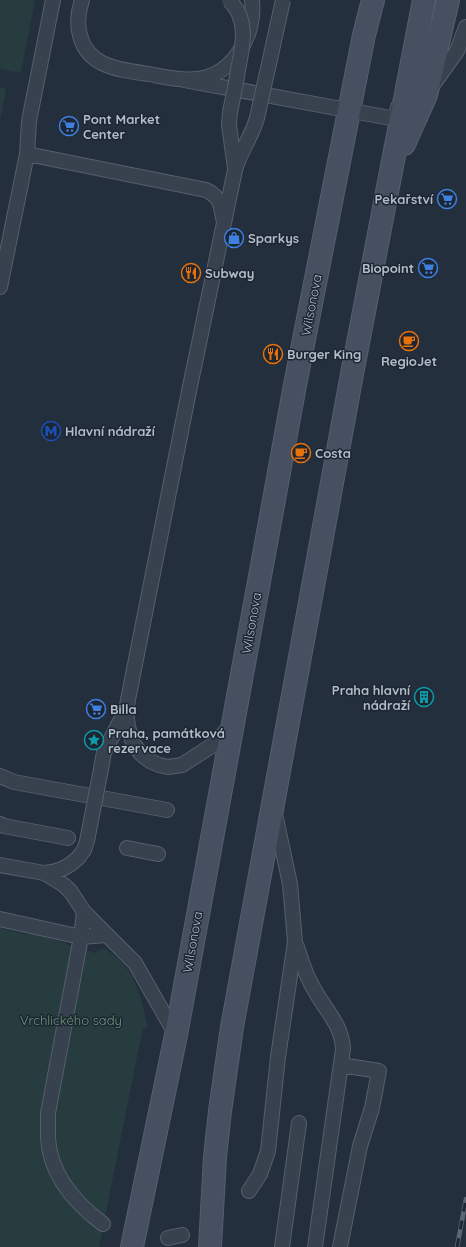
<svg xmlns="http://www.w3.org/2000/svg" width="466" height="1247" font-family="Quicksand,sans-serif">
<style>
.green{fill:#263c3f}
.lines{fill:none;stroke-linecap:round;stroke-linejoin:round}
.service-casing{stroke:#565f6c;stroke-width:16}
.secondary-casing{stroke:#565f6c;stroke-width:24}
.service{stroke:#38414e;stroke-width:14}
.secondary{stroke:#465061;stroke-width:22}
.rail-casing{stroke:#5a6575;stroke-width:4.5}
.rail{stroke:#1d2633;stroke-width:3;stroke-dasharray:9;stroke-linecap:butt}
.service-bridge-casing{stroke:#565f6c;stroke-width:16;stroke-linecap:butt}
.service-bridge{stroke:#38414e;stroke-width:14}
.labels{text-anchor:middle;stroke-width:3;stroke-linejoin:round;paint-order:stroke}
.poi-label{font-size:13px;font-weight:bold;fill:#b4bcc9;stroke:#1d2633;text-anchor:start}
.street-label{font-size:13px;fill:#b4bcc9;stroke:#1d2633}
.park-label{font-size:13px;fill:#6b9a76;stroke:#1d2633}
</style>
<rect width="100%" height="100%" fill="#242f3e"/>
<!-- green -->
<path class="green" d="M0,0H35L21,73L0,69Z
M0,87L6,89L0,121Z
M0,928L27,935L28,932L32,933L95,953C101,947 106,949 112,954C137,972 142,1000 148,1029L143,1028L99,1247H0Z"/>
<g class="lines">
<defs>
<path id="service" d="M82,0C74,23 78,51 102,63C116,70 134,72 149,74C165,77 181,81 197,79C234,75 256,34 252,0
M184,80L396,119L398,107
M432,86L457,51L466,27
M230,112L229,125L235,168
M27,154L206,190C219,196 221,204 223,218
M0,287L27,154L29,121L53,0
M232,724L213,745L182,765L168,767L159,765L150,761L141,754L133,743L128,727L126,710L187,401L235,170C240,152 252,136 257,118
M101,769L104,752L126,710
M0,776L14,782L167,810
M0,824L4,826L68,838
M127,848L158,854
M0,865L44,873L64,885L71,892L84,912L135,963L176,1035
M44,873C58,872 67,868 78,858
M84,912L81,937L48,1113C48,1121 48,1130 48,1138C50,1175 75,1203 103,1224
M0,919L81,937L106,935
M297,947C302,964 308,981 318,996C329,1014 342,1027 343,1049L315,1247
M249,1191L260,1174L268,1151L278,1057L295,942L290,884L275,814
M168,1238L182,1235
M282,1247L299,1123
M340,1247L360,1146L372,1108L379,1071L341,1065"/>
<path id="secondary" d="M404,144L426,95L448,0
M132,1247L176,1035L295,385L364,35L373,0
M210,1247L215,1157L220,1111L232,1027L352,374L424,0"/>
</defs>
<!-- service casing -->
<use href="#service" class="service-casing"/>
<!-- secondary casing -->
<use href="#secondary" class="secondary-casing"/>
<!-- service -->
<use href="#service" class="service"/>
<!-- secondary -->
<use href="#secondary" class="secondary"/>
<defs>
<path id="rail" d="M457,1247L466,1199"/>
</defs>
<!-- rail casing -->
<use href="#rail" class="rail-casing"/>
<!-- rail -->
<use href="#rail" class="rail"/>
<defs>
<path id="service-bridge" d="M229,0C249,19 243,45 238,70C236,84 233,98 230,112
M257,118L283,0
M78,858L84,850L87,841L101,769"/>
</defs>
<!-- service-bridge casing -->
<use href="#service-bridge" class="service-bridge-casing"/>
<!-- service-bridge -->
<use href="#service-bridge" class="service-bridge"/>
</g>
<!-- icons -->
<defs>
<symbol id="supermarket-ring" viewBox="-11 -11 22 22"><circle r="9.5" fill="#1d2633" stroke="#3f7fe0" stroke-width="1.5"/><path d="M-6-5.5h2.5l.6 2H6L4.5 2H-2.5L-4.4-4H-6ZM-1.5 3.2a1.3 1.3 0 1 0 .1 0ZM3 3.2a1.3 1.3 0 1 0 .1 0Z" fill="#3f7fe0"/></symbol>
<symbol id="shop-ring" viewBox="-11 -11 22 22"><circle r="9.5" fill="#1d2633" stroke="#3f7fe0" stroke-width="1.5"/><path d="M-5-2.5h2.3a2.7 3.5 0 0 1 5.4 0H5L5.5 6h-11ZM-1.5-2.5h3a1.5 2.3 0 0 0-3 0Z" fill="#3f7fe0"/></symbol>
<symbol id="restaurant-ring" viewBox="-11 -11 22 22"><circle r="9.5" fill="#1d2633" stroke="#e8710a" stroke-width="1.5"/><path d="M-5-6h1v4h1v-4h1v4h1v-4h1v5L-1.5 .5V6h-2V.5L-5-1ZM5-6V6H3V1.5H1.5Q1.5-4 5-6Z" fill="#e8710a"/></symbol>
<symbol id="cafe-ring" viewBox="-11 -11 22 22"><circle r="9.5" fill="#1d2633" stroke="#e8710a" stroke-width="1.5"/><path d="M-5.5-4.5H6V0H3Q3 3.5 0 3.5H-2.5Q-5.5 3.5-5.5 0ZM3-3.2v2h1.7v-2ZM-6 4.5H4V6H-6Z" fill="#e8710a"/></symbol>
<symbol id="metro-ring" viewBox="-11 -11 22 22"><circle r="9.5" fill="#1d2633" stroke="#1a4fb4" stroke-width="1.5"/><path d="M-5.5 5V-5H-3L0 0L3-5H5.5V5H3V-.5L0 4L-3-.5V5Z" fill="#1a4fb4"/></symbol>
<symbol id="building-ring" viewBox="-11 -11 22 22"><circle r="9.5" fill="#1d2633" stroke="#0f9aa8" stroke-width="1.5"/><path d="M-4-6H4V6H1V3H-1V6H-4ZM-2.5-4.3h1.7v1.8h-1.7ZM.8-4.3h1.7v1.8H.8ZM-2.5-1h1.7V.8h-1.7ZM.8-1h1.7V.8H.8Z" fill="#0f9aa8"/></symbol>
<symbol id="sight-ring" viewBox="-11 -11 22 22"><circle r="9.5" fill="#1d2633" stroke="#0f9aa8" stroke-width="1.5"/><path d="M0-6L1.8-2.2L6-1.7L2.9 1.2L3.7 5.4L0 3.3L-3.7 5.4L-2.9 1.2L-6-1.7L-1.8-2.2Z" fill="#0f9aa8"/></symbol>
</defs>
<g fill-rule="evenodd">
<use href="#supermarket-ring" x="58" y="115" width="22" height="22"/>
<use href="#supermarket-ring" x="436" y="188" width="22" height="22"/>
<use href="#shop-ring" x="223" y="227" width="22" height="22"/>
<use href="#supermarket-ring" x="417" y="257" width="22" height="22"/>
<use href="#restaurant-ring" x="180" y="262" width="22" height="22"/>
<use href="#cafe-ring" x="398" y="330" width="22" height="22"/>
<use href="#restaurant-ring" x="262" y="343" width="22" height="22"/>
<use href="#metro-ring" x="40" y="420" width="22" height="22"/>
<use href="#cafe-ring" x="290" y="442" width="22" height="22"/>
<use href="#building-ring" x="413" y="686" width="22" height="22"/>
<use href="#supermarket-ring" x="85" y="698" width="22" height="22"/>
<use href="#sight-ring" x="83" y="729" width="22" height="22"/>
</g>
<g class="labels">
<!-- poi labels -->
<g class="poi-label">
<text x="83" y="124">Pont Market<tspan x="83" dy="15">Center</tspan></text>
<text x="433" y="204" text-anchor="end">Pekařství</text>
<text x="248" y="243">Sparkys</text>
<text x="414" y="273" text-anchor="end">Biopoint</text>
<text x="205" y="278">Subway</text>
<text x="287" y="359">Burger King</text>
<text x="409" y="366" text-anchor="middle">RegioJet</text>
<text x="65" y="436">Hlavní nádraží</text>
<text x="315" y="458">Costa</text>
<text x="410" y="695" text-anchor="end">Praha hlavní<tspan x="410" dy="15">nádraží</tspan></text>
<text x="110" y="714">Billa</text>
<text x="108" y="738">Praha, památková<tspan x="108" dy="15">rezervace</tspan></text>
</g>
<!-- street labels -->
<g class="street-label">
<text transform="translate(311 305) rotate(-79)" y="5">Wilsonova</text>
<text transform="translate(251 623) rotate(-80)" y="5">Wilsonova</text>
<text transform="translate(192 942) rotate(-80)" y="5">Wilsonova</text>
</g>
<!-- park labels -->
<g class="park-label">
<text x="71" y="1025">Vrchlického sady</text>
</g>
</g>
</svg>
